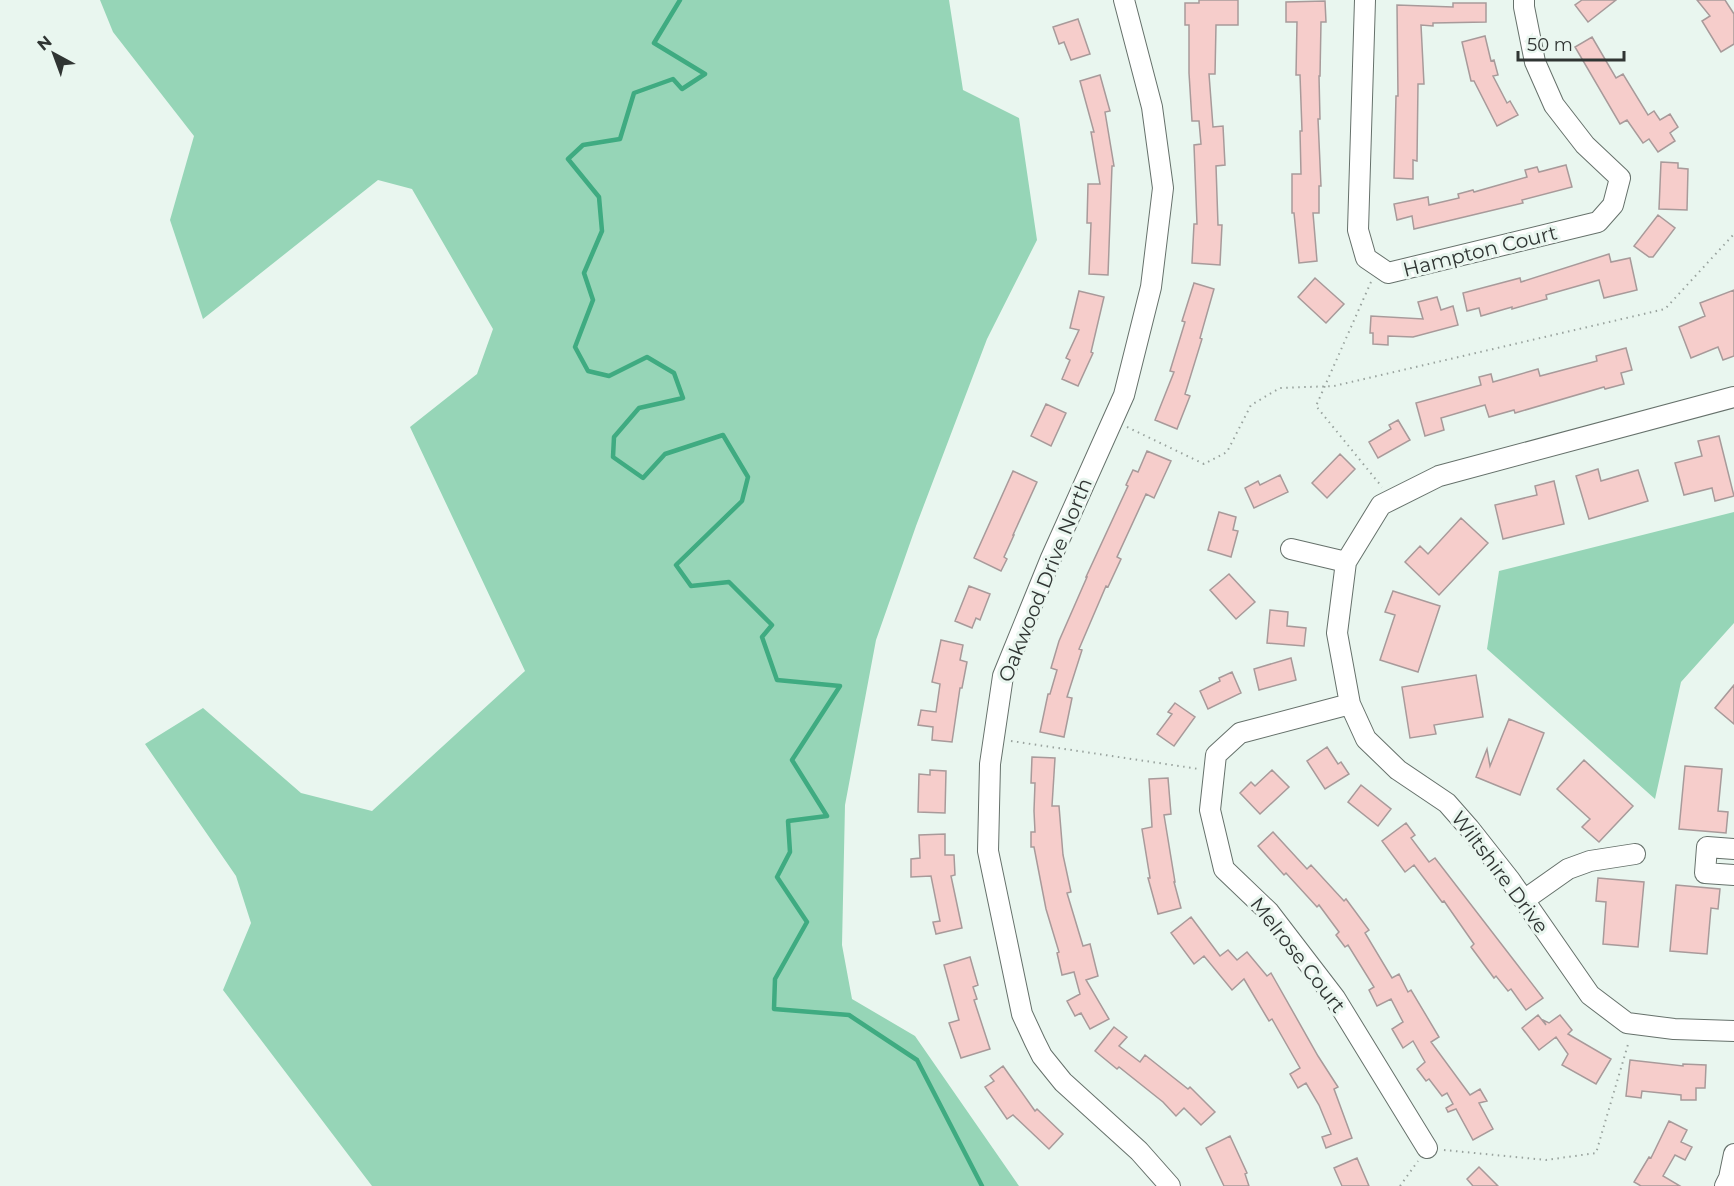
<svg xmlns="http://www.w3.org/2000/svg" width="1734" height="1186" font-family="Montserrat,sans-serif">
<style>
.green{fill:#96d5b7}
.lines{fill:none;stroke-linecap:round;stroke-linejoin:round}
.stream{stroke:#3fab81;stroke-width:4.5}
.building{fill:#f6cdcb;stroke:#a89a9a;stroke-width:1.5}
.minor-casing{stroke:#66716b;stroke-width:22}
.path{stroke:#99a39e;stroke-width:2;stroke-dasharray:1.5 4.5;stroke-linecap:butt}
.minor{stroke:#fff;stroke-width:20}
.labels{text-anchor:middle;stroke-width:6;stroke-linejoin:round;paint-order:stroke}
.street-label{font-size:20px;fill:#303533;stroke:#e9f6ef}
</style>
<rect width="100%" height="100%" fill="#e9f6ef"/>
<!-- green -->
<path class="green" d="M100,0H949L963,90L1019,118L1037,240L987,339L916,526L876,640L845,805L842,945L852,999L915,1036L1019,1186H372L223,990L251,923L236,876L145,744L203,708L301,793L372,811L525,671L410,427L477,374L493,329L412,189L378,180L203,319L170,220L194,136L113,32Z
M1734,512V623L1681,682L1655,799L1487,649L1499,571Z"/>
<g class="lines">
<!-- stream -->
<path class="stream" d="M680,0L654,43L705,74L682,89L673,79L634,93L620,139L583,145L568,159L599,197L602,231L584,273L593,300L575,347L588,371L609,376L647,357L674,373L683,398L639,408L614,437L613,457L643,478L665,454L723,435L748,477L742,501L676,565L691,586L729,582L772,625L762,637L777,680L840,686L792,760L827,816L788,821L790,852L777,877L807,922L775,979L774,1009L849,1015L917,1060L982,1186"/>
</g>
<!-- building -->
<path class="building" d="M1199,0H1238V25H1216L1215,74H1209L1213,127L1223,126L1225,165L1216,166L1218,225H1222L1220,265L1192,263L1194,224H1197L1194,145L1201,144L1199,121H1192L1189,73V25H1185V3H1199Z
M1582,0H1616L1588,22L1575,5Z
M1697,0H1725L1734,14V44L1721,52L1702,21L1710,16Z
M1325,1L1326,22H1321L1320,76H1319L1320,119H1318L1321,186H1319V213H1313L1317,261L1299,263L1294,213H1292V174H1301L1300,131H1302L1300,75H1296L1297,22H1286V2Z
M1453,3H1486V22L1433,23V26L1421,25L1424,84H1418L1417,161L1413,160V179L1394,178L1396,96H1398L1397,5L1453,7Z
M1078,19L1090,54L1071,60L1064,42L1059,44L1053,27Z
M1485,36L1491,61L1494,60L1498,75L1493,76L1507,103L1510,101L1518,115L1497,126L1474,81H1471L1462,42Z
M1592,37L1616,78L1623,74L1648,115L1654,111L1660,120L1670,114L1678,127L1670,133L1675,141L1658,152L1649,139L1643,143L1627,120L1620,124L1575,47Z
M1100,75L1110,111L1105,112L1114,166H1112L1108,275L1089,274L1091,223H1087L1088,184H1100L1091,132H1094L1080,81Z
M1661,162L1678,163V168L1688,169L1687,210L1659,209Z
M1566,165L1572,187L1522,200L1523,203L1414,229L1412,216L1397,220L1394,204L1428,197L1429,205L1459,198L1458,194L1473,190L1474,192L1527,177L1525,170L1537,167L1539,172Z
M1658,215L1675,228L1653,257H1649L1634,246Z
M1609,254L1611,262L1630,258L1637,290L1604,298L1599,280L1546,295L1547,299L1512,309V307L1481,316L1479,308L1467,311L1463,293L1520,278L1521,282Z
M1315,278L1344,304L1326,323L1298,297Z
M1194,283L1214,289L1200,338L1202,339L1185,394L1190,396L1177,429L1155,420L1174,372L1170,371L1185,322L1182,321Z
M1734,290V356L1723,360L1718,347L1691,358L1679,327L1705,316L1700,303Z
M1079,291L1104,297L1091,352L1093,353L1078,386L1062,379L1070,360L1066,358L1079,330L1070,328Z
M1437,297L1441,310L1453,306L1458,325L1413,337L1388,336V345L1373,344V333H1370L1371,316L1423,319L1418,302Z
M1626,348L1632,370L1621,373L1624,384L1605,389L1604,387L1515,413L1514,410L1489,417L1485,405L1441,418L1444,430L1425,436L1416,403L1481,385L1479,377L1491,374L1493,382L1538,369L1540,376L1597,361L1596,356Z
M1046,404L1066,413L1051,446L1031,436Z
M1398,420L1410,440L1378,458L1369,442L1391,429L1389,425Z
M1719,436L1734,496L1715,501L1712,488L1684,495L1675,463L1702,456L1698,441Z
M1147,451L1171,461L1154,498L1146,494L1117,557L1121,559L1108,587L1106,586L1079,649L1082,650L1067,697L1072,698L1064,737L1040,732L1048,694H1050L1057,670L1051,668L1059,641L1087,577H1086L1128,486L1126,485L1133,470L1138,472Z
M1340,454L1355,469L1327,498L1312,483Z
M1598,469L1601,481L1638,470L1648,501L1589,519L1576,476Z
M1013,471L1037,482L1013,535H1014L1004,557L1007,559L1001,571L974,558Z
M1280,475L1288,492L1254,508L1245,488L1258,481L1260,485Z
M1554,481L1564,524L1503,539L1495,505L1537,495L1535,486Z
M1219,512L1236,517L1233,530L1238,531L1231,557L1208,550Z
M1461,518L1488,543L1439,595L1405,562L1420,546L1428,554Z
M1229,574L1255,602L1236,619L1210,590Z
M969,586L990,594L980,620L976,618L972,628L955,621Z
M1393,591L1440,606L1418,672L1380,660L1395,615L1385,612Z
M1270,610L1288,612L1287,626L1306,628L1304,646L1267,643Z
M941,640L963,645L960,660L967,662L962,688H960L952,742L932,740L933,727L918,725L921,710L936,712L940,684L932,682Z
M1291,658L1296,680L1259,690L1254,669Z
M1232,672L1241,693L1208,709L1200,691L1220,681L1219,678Z
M1476,675L1483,717L1434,725L1436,734L1410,738L1402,687Z
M1734,685V724L1715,708Z
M1175,703L1195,717L1174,746L1157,734L1172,714L1168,712Z
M1509,719L1544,733L1520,795L1476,777L1487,749L1490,766Z
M1327,747L1338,764L1341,762L1349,774L1325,789L1307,761Z
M1032,757L1055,758L1052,806H1059L1063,855L1071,892L1067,893L1083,946L1090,944L1098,976L1086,980L1109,1019L1090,1029L1081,1013L1075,1016L1067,1001L1080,994L1074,972L1062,975L1057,953L1059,952L1046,909L1034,847H1031V832H1035L1034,811L1035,783H1031Z
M1584,760L1633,806L1599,842L1582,827L1590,819L1557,789Z
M1685,766L1722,769L1718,811L1728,812L1726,833L1679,829Z
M930,770L946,771L945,813L918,812L919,774L930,775Z
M1272,770L1289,787L1260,814L1240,793L1251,782L1255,786Z
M1168,778L1171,814L1164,815L1175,882H1174L1181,908L1158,914L1148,878H1150L1142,829L1152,827L1149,779Z
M1361,785L1391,809L1378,826L1348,802Z
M1406,823L1415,835L1411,838L1429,862L1435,858L1543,998L1526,1010L1511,989L1508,991L1496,976L1494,978L1471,947L1474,944L1444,901L1442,902L1414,865L1405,872L1382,841Z
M1273,832L1307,869L1311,865L1344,901L1346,899L1369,930L1365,933L1392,978L1399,974L1408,992L1411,990L1439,1037L1431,1042L1470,1095L1480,1089L1487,1101L1479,1103L1493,1129L1473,1140L1456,1109L1448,1112L1446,1108L1453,1104L1447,1093L1442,1096L1429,1079L1426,1081L1417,1069L1425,1062L1413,1041L1403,1048L1392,1029L1403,1022L1391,999L1377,1006L1369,990L1374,987L1348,945L1345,947L1336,935L1339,932L1319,905L1317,907L1286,873L1284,875L1258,846Z
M945,834V855H954L955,875L951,876L962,928L936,934L933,922L940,921L931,876L911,877V859L920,858L919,835Z
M1598,878L1644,882L1638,947L1603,944L1606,902L1596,901Z
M1676,885L1720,889L1718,909L1711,908L1707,954L1670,951Z
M1191,917L1220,956L1228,950L1237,960L1247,952L1267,976L1271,973L1318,1056L1338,1087L1334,1089L1352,1138L1326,1148L1322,1137L1331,1134L1319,1105L1306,1083L1298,1088L1290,1074L1300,1068L1272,1019L1269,1021L1244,979L1232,990L1204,956L1194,964L1171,933Z
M970,957L978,985L973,987L977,999L974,1000L990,1049L961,1058L949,1023L959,1020L944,965Z
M1538,1015L1546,1025L1543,1020L1549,1023L1560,1015L1572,1030L1568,1034L1611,1059L1596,1084L1562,1065L1568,1054L1556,1037L1539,1050L1522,1028Z
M1114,1027L1127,1037L1119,1046L1140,1062L1145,1055L1188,1089L1190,1087L1215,1112L1201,1125L1184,1108L1176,1116L1163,1102L1119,1067L1117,1069L1095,1051Z
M1630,1060L1683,1066V1064L1706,1065L1705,1088H1696V1100H1681V1095L1642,1091L1641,1098L1626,1096Z
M1003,1066L1035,1111L1037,1109L1063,1134L1049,1149L1013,1115L1007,1119L985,1087L994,1081L990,1076Z
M1669,1121L1687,1130L1681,1142L1692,1147L1685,1160L1675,1155L1663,1176L1680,1186H1641L1634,1182L1649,1157L1651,1158Z
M1230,1136L1247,1173L1245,1174L1249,1186H1224L1206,1148Z
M1357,1158L1369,1186H1342L1334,1168Z
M1479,1167L1498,1186H1473L1467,1179Z"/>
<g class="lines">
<defs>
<path id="minor" d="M1124,0L1152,107L1163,188L1151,287L1124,395L1051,558L1003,676L990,764L988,851L1022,1014L1035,1042L1042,1056L1063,1082L1139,1151L1170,1186
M1365,0L1358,230L1366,258L1388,273L1598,222L1613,205L1620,178L1585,145L1554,105L1535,62L1524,7V0
M1734,397L1439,476L1381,505L1346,562L1337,633L1350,704L1366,739L1398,770L1447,803L1469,828L1510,880L1590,995L1627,1023L1674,1029L1734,1031
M1291,549L1346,562
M1350,704L1240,733L1216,755L1210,810L1224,869L1269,912L1335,998L1427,1148
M1734,849L1707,847L1705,873L1734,875
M1524,900L1568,869L1590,861L1635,854
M1725,1186L1729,1178L1734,1154"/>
</defs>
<!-- minor casing -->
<use href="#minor" class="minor-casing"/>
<!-- path -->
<path class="path" d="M1371,282L1316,406L1382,487
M1127,427L1204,464L1227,452L1251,405L1280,388L1334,386L1665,309L1734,234
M1011,741L1199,769
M1444,1150L1546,1160L1596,1153L1629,1041
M1400,1186L1418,1161"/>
<!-- minor -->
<use href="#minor" class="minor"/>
</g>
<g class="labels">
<!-- street labels -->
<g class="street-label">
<text transform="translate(1480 251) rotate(-14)" y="7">Hampton Court</text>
<text transform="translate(1045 580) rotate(-68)" y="7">Oakwood Drive North</text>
<text transform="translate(1500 872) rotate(53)" y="7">Wiltshire Drive</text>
<text transform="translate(1298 955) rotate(52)" y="7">Melrose Court</text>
</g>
</g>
<!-- north arrow -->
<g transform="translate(54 54) rotate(319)" stroke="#e9f6ef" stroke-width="4.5" paint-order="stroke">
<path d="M0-4.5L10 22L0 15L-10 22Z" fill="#303533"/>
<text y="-9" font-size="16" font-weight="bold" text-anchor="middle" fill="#303533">N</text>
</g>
<!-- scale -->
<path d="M1518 51v9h106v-9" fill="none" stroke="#303533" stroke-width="3"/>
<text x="1527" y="51" font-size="18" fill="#303533" stroke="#e9f6ef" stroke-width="4.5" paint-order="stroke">50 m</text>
</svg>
